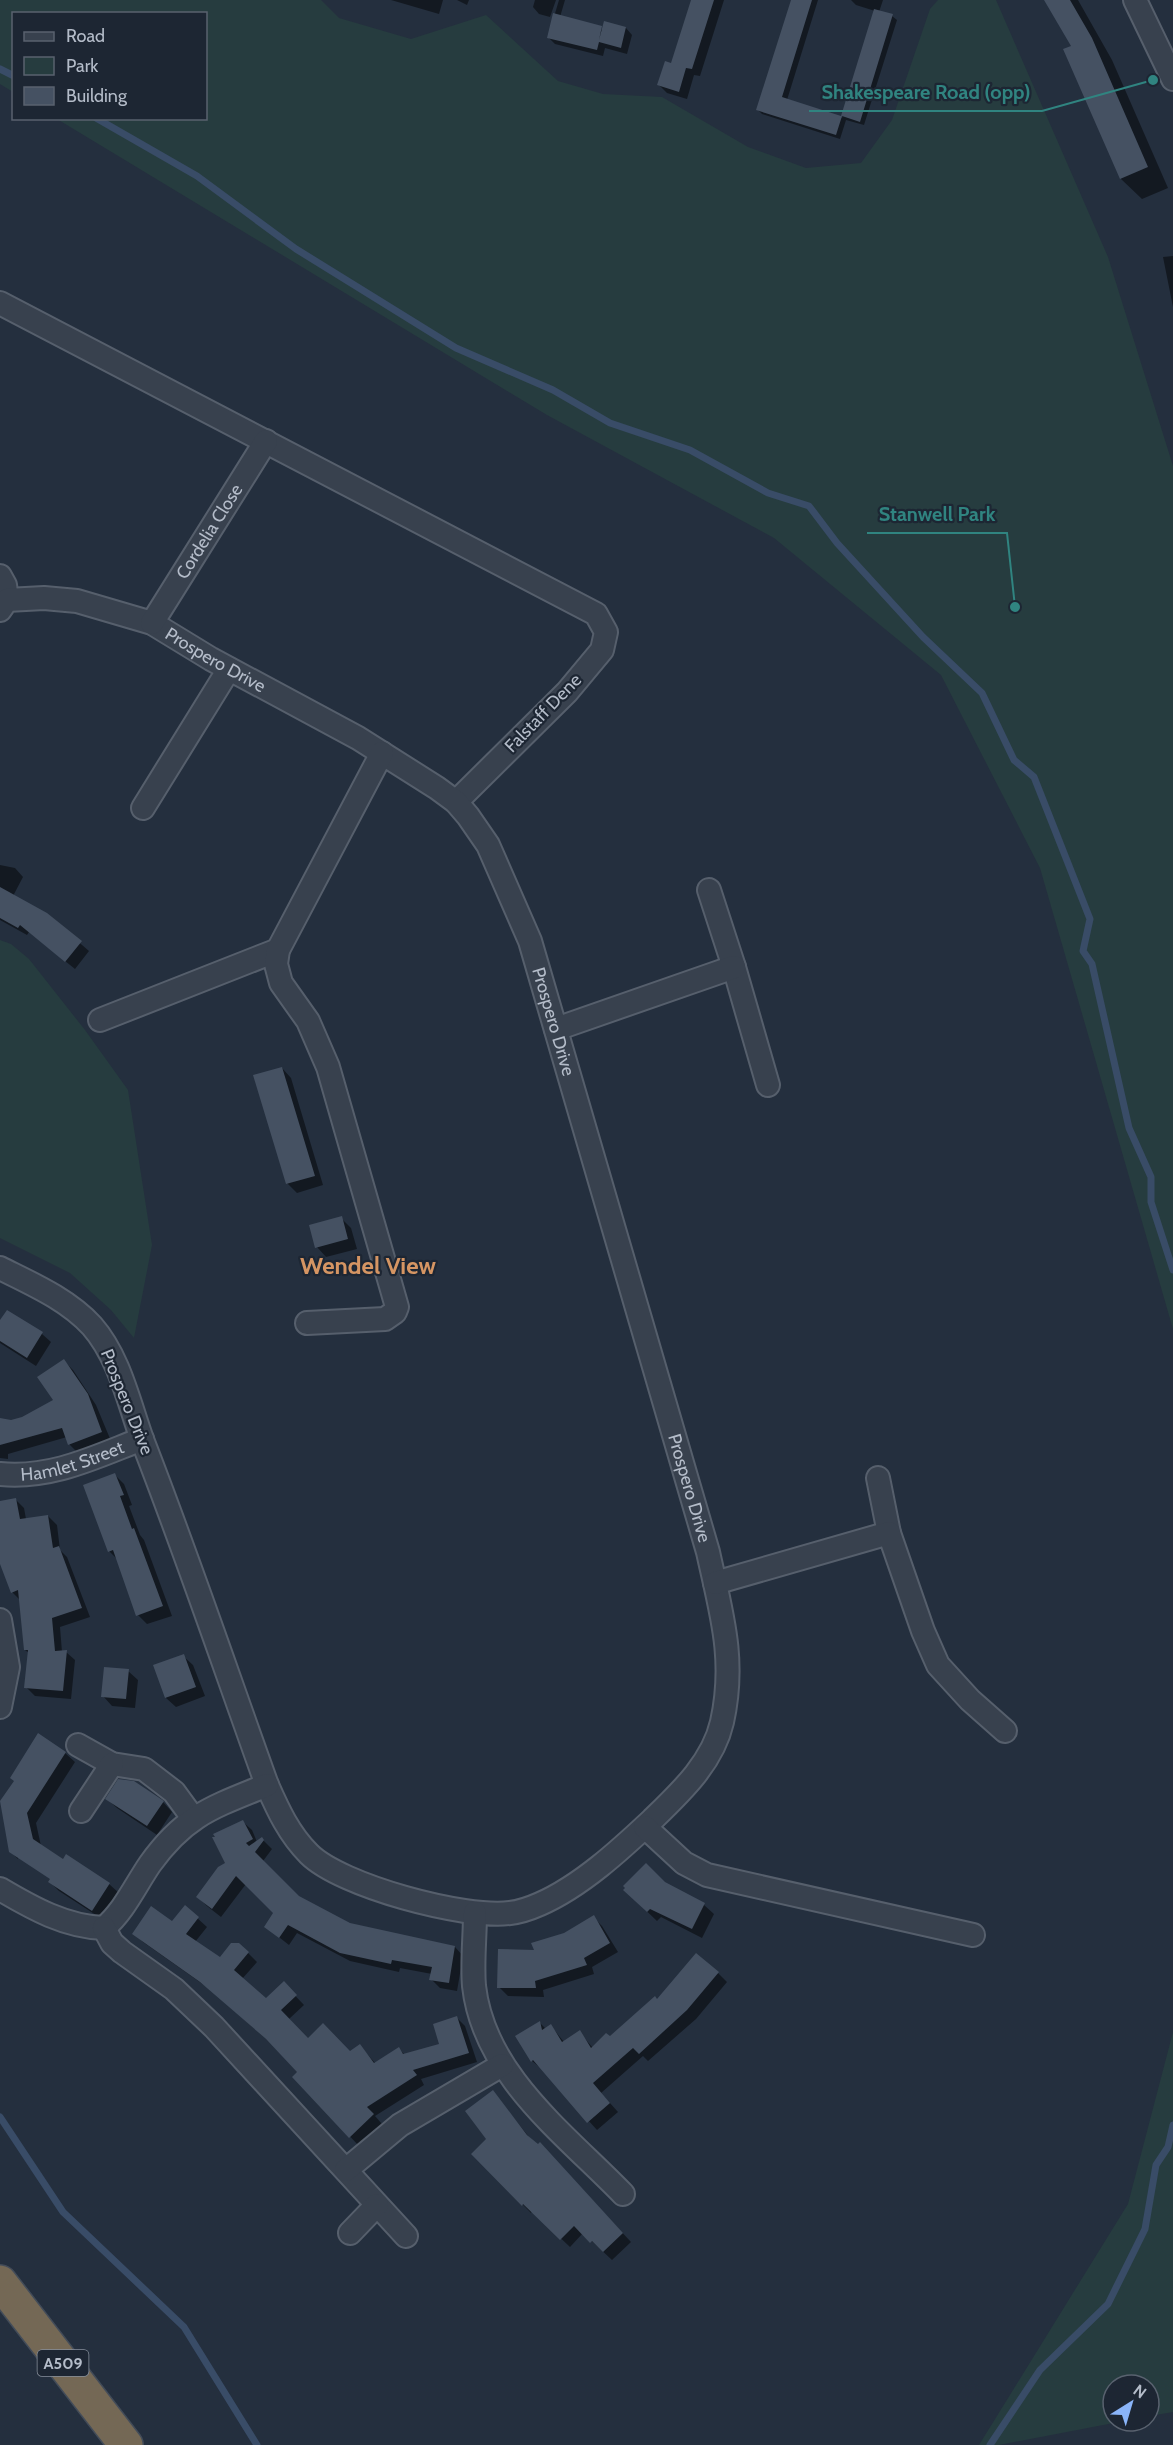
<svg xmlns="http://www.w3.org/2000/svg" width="1173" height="2445" font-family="Cabin,sans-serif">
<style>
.green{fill:#263c3f}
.shadow{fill:#0007}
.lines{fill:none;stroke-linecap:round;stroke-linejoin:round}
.stream{stroke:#394c67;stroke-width:7}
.building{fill:#455162}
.minor-casing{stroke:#565f6c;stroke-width:26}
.highway-casing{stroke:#434c59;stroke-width:36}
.minor{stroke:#38414e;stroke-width:22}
.highway{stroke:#746855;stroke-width:33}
.labels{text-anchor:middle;stroke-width:4.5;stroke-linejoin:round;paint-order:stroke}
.shield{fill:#1d2633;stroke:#878f9c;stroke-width:1.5}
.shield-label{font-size:16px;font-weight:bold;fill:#b4bcc9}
.street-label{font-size:18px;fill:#b4bcc9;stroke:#1d2633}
.district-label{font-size:24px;font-weight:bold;fill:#d59563;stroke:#1d2633}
.leader{fill:none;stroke:#308480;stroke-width:2}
.callout-dot{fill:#308480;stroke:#1d2633;stroke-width:2}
.callout-label{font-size:20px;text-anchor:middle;font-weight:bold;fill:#308480;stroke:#1d2633;stroke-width:4.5;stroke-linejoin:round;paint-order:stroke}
</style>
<rect width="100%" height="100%" fill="#242f3e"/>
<!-- green -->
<path class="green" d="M0,0H321L339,18L411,39L486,15L558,81L603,94L662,97L748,147L806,168L861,163L892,120L930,9L938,0H996L1108,257L1173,466V1329L1040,868L941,675L774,538L547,415L57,119L206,118V14H14L13,92L0,84Z
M0,940L11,944L29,959L85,1030L128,1090L152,1245L134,1338L111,1310L70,1273L0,1238Z
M1173,2032V2412L1149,2416V2385H1113V2421H1124L999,2445H979L1128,2204Z"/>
<!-- shadow -->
<path class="shadow" d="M391,0H443L439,14Z
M457,0H469L467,5Z
M535,0H556L550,17L539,14L533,7Z
M559,0H565L560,17L603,30L626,28L632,35L627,54L605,48L603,56L555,44L548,37Z
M692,0H724L700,76L694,75L687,99L667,93L659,85L672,64Z
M792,0H818L787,100L842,118L875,11L856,5L851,0H883L879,12L892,16L897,20L864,125L846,120L840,139L762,114L758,110Z
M1046,0H1078L1112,60L1168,188L1142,199L1121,179L1065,50L1073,46Z
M1173,256V307L1163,257Z
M0,865L15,868L23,877L13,896L46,914L89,951L75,969L29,932L27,935L0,920Z
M282,1068L291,1078L323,1185L297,1193L287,1183Z
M341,1218L351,1228L357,1249L326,1257L317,1247Z
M0,1323L42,1334L51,1342L36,1366L0,1343Z
M64,1361L73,1370L96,1405L111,1441L79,1454L70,1445L67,1437L8,1454V1459L0,1458V1420L11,1422L23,1418L55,1401Z
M114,1474L124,1484L132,1505L129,1506L140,1535L144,1540L172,1616L147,1624L138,1615L118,1560L109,1551Z
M15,1499L24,1508L26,1519L48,1516L57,1525L60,1550L67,1557L90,1617L60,1627L62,1652H66L75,1660L71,1699L35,1696L26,1687L29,1653L25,1650L20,1600L12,1592L0,1562V1503Z
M183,1656L193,1665L205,1696L176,1707L166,1698L155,1666Z
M128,1671L138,1680L135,1708L112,1706L103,1696Z
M65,1753L75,1762L36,1823L41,1846L63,1861L109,1884L119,1893L102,1919L59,1891L50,1882H57L18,1856V1859L11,1852L1,1802Z
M107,1799L163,1802L172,1812L157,1835L117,1808Z
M243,1822L252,1830L257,1842L262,1839L272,1849L263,1861L298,1897L349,1925L455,1947L463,1956L457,1991L440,1988L431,1979L432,1974L400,1968L399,1972L350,1961L297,1933L289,1945L266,1927L275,1913L246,1884L221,1917L207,1906L198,1897L227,1863Z
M664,1883L704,1905L714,1914L702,1938L661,1917L657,1921L635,1900Z
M185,1907L207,1927L195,1942L220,1959L248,1953L257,1962L242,1979L266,2000L284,1984L304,2005L289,2019L308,2040L350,2053L360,2046L376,2064L399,2049L405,2055L441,2045L457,2018L465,2026L477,2062L421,2079L424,2085L375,2116L382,2124L359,2146L294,2077L299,2072L274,2046L211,1990L143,1942L134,1934L172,1923Z
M593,1917L602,1926L618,1952L592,1967L594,1974L543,1990L544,1997L508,1996L499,1987L536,1951Z
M718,1973L727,1982L696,2019L648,2061L643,2056L601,2093L618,2112L597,2130L542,2069L532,2061L540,2023L546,2029L551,2026L564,2042L579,2032L593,2048L610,2038L658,2001Z
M493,2092L533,2142L548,2153L631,2242L612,2260L583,2233L570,2247L532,2211L531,2213L473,2154L488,2139Z"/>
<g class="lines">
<!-- stream -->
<path class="stream" d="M0,69L14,76
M96,118L197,176L296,249L456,348L553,390L610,423L690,450L768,493L809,506L837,543L923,637L982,693L1014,760L1034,777L1090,919L1083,951L1092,964L1129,1128L1151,1177V1202L1173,1270
M0,2117L63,2212L184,2327L257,2445
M990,2445L1040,2370L1108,2304L1145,2229L1156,2165L1168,2147L1173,2125"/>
</g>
<!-- building -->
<path class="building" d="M691,0H714L692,69L686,68L679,92L657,85L665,61L671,63Z
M791,0H812L782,97L841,116L874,9L893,14L860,122L842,116L836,135L756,110Z
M1044,0H1070L1092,38L1148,167L1120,179L1063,49L1071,46Z
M553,13L602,26L599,40L604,21L626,27L621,48L599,42L597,50L547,38Z
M0,887L47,913L82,941L65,962L20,925L18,928L0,918Z
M282,1067L315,1176L286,1184L253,1075Z
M342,1216L348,1239L315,1248L309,1225Z
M7,1310L43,1332L27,1358L0,1341V1320Z
M64,1359L88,1394L102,1432L68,1445L62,1428L0,1445V1418L11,1420L22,1417L53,1400L37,1377Z
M115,1473L124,1495L120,1496L132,1529L134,1528L163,1606L136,1616L113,1550L108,1552L83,1485Z
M16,1498L20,1519L48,1515L53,1548L59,1546L82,1608L52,1618L55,1651L67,1650L63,1691L24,1688L28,1650H24L18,1590L11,1593L0,1564V1501Z
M184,1654L196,1687L165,1698L153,1665Z
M104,1667L129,1669L126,1699L101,1697Z
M38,1733L66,1752L27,1813L33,1839L63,1859L66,1854L110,1883L92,1911L48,1882L50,1879L9,1852L0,1801L14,1781L10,1778Z
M118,1779L134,1781L164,1801L147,1826L105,1799Z
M243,1820L253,1839L246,1843L249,1846L262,1837L264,1840L255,1852L299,1896L350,1923L455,1946L449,1983L429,1980L432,1967L392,1960L391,1964L340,1953L288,1925L279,1938L264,1927L273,1913L236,1876L212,1909L196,1897L218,1867L225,1863L212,1837H215L213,1834Z
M646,1863L665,1882L705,1903L692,1929L650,1909L647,1912L623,1890L625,1888L623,1886Z
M185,1905L199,1917L186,1934L220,1957L231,1943H239L249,1952L234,1970L266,1998L284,1981L297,1995L281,2010L308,2038L323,2023L350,2051L360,2044L374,2063L399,2047L403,2054L439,2044L433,2024L457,2016L469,2053L413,2070L417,2075L367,2107L374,2114L349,2138L292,2077L297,2072L266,2039L200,1982L132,1934L151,1906L172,1921Z
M594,1915L610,1943L584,1958L587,1965L535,1981L536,1988H497L498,1949L534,1950L531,1943L564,1933Z
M696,1953L719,1972L687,2010L639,2054L633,2048L593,2083L610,2103L587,2123L533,2060L531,2062L515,2036L540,2021L542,2030L551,2024L562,2042L580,2030L591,2048L606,2033L610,2036L655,1996L657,1999Z
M493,2090L527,2135L538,2144L540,2142L623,2233L603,2252L592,2241L590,2243L574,2226L560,2240L523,2204L522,2206L471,2154L486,2139L465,2111Z"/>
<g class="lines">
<defs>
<g id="minor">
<path d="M1135,0L1173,79"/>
<path d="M0,303L596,614L606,632L602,650L567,692L456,802"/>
<path d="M0,576L5,585L7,600"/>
<path id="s1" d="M0,610L7,600L44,598L77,601L152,623L211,659L358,738L437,788L456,802L468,816L488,845L530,941L708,1552C721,1612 736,1659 722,1722C713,1762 681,1792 652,1820C620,1850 581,1886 540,1904C531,1908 519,1912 510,1913C465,1919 341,1886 309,1854C289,1834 278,1810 267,1785C226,1671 187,1555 143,1442C129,1404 120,1358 92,1326C67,1299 32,1284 0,1268"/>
<path id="s2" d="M152,623L266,441"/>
<path d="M143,808L229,669"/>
<path d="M709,890L734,967L768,1085"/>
<path d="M100,1020L278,950"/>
<path d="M556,1029L734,967"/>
<path d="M307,1323L385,1319L395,1312L397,1307L328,1067L308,1021L281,983L276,964L278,950L382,753"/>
<path id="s3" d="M0,1474C52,1479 95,1457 142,1439"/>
<path d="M878,1478L889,1533"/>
<path d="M715,1583L889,1533L923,1631L938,1665L970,1700L1005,1731"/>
<path d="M0,1620L8,1667L0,1707"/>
<path d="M78,1745L112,1764L144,1769L174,1792L193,1818"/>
<path d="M81,1811L112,1764"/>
<path d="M645,1827L684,1863L707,1875L973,1935"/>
<path d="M0,1889C32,1908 66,1927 104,1928C124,1911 135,1886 150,1864C185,1815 213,1807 267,1785"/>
<path d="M475,1913C475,1937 472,1962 474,1986C484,2075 565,2134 623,2194"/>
<path d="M104,1928L112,1943L122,1952L174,1989L214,2027L406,2236"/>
<path d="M346,2170L400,2125L502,2065"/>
<path d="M350,2233L377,2205"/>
</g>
<path id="highway" d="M0,2282L126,2445"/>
</defs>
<!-- minor casing -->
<use href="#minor" class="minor-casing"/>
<!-- highway casing -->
<use href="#highway" class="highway-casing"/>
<!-- minor -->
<use href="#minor" class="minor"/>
<!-- highway -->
<use href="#highway" class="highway"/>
</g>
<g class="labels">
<!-- shield labels -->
<rect class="shield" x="37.5" y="2350" width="51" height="26" rx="4.5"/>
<g class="shield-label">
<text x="63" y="2369">A509</text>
</g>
<!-- street labels -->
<g class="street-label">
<text dy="6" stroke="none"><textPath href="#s2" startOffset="108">Cordelia Close</textPath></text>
<text dy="6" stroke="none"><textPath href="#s1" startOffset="234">Prospero Drive</textPath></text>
<text transform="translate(543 713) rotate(-46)" y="6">Falstaff Dene</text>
<text dy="6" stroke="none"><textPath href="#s1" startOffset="756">Prospero Drive</textPath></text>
<text transform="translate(127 1402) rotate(68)" y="6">Prospero Drive</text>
<text dy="6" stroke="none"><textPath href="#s3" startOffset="74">Hamlet Street</textPath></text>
<text dy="6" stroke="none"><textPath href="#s1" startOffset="1242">Prospero Drive</textPath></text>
</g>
<!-- district labels -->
<g class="district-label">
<text x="368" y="1274">Wendel View</text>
</g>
</g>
<!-- callouts -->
<path class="leader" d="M1153 80L1042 111H809M1015 607L1007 533H867"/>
<g class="callout-dot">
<circle cx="1153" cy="80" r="6"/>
<circle cx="1015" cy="607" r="6"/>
</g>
<g class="callout-label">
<text x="926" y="99">Shakespeare Road (opp)</text>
<text x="937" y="521">Stanwell Park</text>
</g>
<!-- legend -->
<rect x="12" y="12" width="195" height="108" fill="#1d2633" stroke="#59626f" stroke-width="1.5"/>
<rect x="24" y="32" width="30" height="9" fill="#38414e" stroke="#59626f" stroke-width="1.5"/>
<text x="66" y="42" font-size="18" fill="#b4bcc9">Road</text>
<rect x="24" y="57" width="30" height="18" fill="#263c3f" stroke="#59626f" stroke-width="1.5"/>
<text x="66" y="72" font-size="18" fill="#b4bcc9">Park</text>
<rect x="24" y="87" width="30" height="18" fill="#455162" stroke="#59626f" stroke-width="1.5"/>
<text x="66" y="102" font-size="18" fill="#b4bcc9">Building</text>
<!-- north arrow -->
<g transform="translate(1131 2403) rotate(37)"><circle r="28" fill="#1d2633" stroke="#59626f" stroke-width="1.5"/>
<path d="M0-4.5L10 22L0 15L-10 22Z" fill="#8ab4f8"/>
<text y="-9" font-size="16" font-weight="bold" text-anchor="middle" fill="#b4bcc9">N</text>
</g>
</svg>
